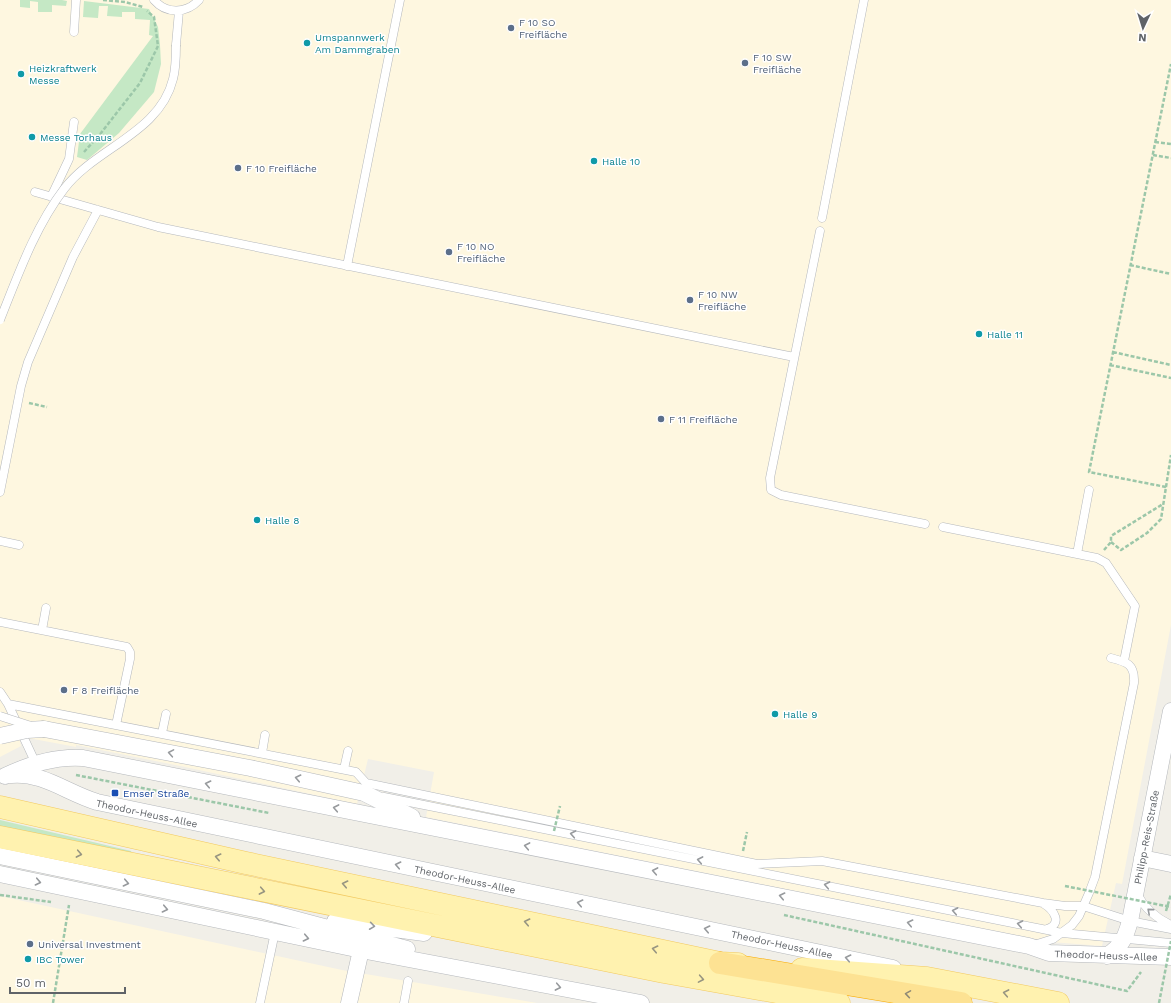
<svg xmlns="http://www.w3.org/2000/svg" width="1171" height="1003" font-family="'Work Sans',sans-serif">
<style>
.commercial{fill:#fef7e0}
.green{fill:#c5e8c5}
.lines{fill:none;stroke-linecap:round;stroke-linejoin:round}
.service-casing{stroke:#b5b8bc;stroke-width:9}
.minor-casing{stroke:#b5b8bc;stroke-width:17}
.primary-casing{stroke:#f2c960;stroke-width:23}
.motorway-casing{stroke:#f9ab00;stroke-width:23}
.path{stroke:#9cc7a9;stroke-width:2.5;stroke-dasharray:4 2;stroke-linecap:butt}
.service{stroke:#fff;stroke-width:8}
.minor{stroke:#fff;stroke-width:16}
.primary{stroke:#fff2af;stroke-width:22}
.motorway{stroke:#fde293;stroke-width:22}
.service-bridge-casing{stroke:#b5b8bc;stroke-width:9;stroke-linecap:butt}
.minor-bridge-casing{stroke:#b5b8bc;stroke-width:17;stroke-linecap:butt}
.path-bridge{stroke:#9cc7a9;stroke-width:2.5;stroke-dasharray:4 2;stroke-linecap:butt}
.service-bridge{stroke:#fff;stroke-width:8}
.minor-bridge{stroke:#fff;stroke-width:16}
.oneway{stroke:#979a9d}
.oneway2{stroke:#979581}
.oneway3{stroke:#8e8975}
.service-dot{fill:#5c6f8a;stroke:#fff;stroke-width:1.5}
.culture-dot{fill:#0f9aa8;stroke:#fff;stroke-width:1.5}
.transit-dot{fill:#1a4fb4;stroke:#fff;stroke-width:1.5}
.labels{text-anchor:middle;stroke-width:3;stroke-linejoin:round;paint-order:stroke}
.service-label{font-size:10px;fill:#4e5e75;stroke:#fff;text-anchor:start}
.culture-label{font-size:10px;fill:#0d838f;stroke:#fff;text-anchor:start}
.transit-label{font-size:10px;fill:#164399;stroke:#fff;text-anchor:start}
.street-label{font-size:10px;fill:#5f6368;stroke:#fff}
</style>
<rect width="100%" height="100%" fill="#f1efe8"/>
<!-- commercial -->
<path class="commercial" d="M0,0H1171V625L1122,884L1116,883L1102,946L1051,942L426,817L434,772L368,759L357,804L185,767L76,745V747L23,737H19L21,746L0,757Z
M0,896L342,970L537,1003H0Z"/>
<!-- green -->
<path class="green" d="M20,0H62L67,1L66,6L52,5V12H38V2L30,1V8L20,7Z
M84,1L149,9L158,27L160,45L161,64L154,92L119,133L87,160L77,157L80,134L153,36L149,35L150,20L135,19V12H122V17L107,16L108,6H99L98,18L83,17Z
M0,820L131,851L132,853V854L0,828Z"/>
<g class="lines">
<defs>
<path id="service" d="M154,0C167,15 187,13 199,0
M74,32L76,0
M176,45L179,11
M35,192L158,227L794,357
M51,197L69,159L74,122
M822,218L864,0
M820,231L770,478L771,490L781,495L925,524
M347,266L400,0
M0,492L21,386L28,362L73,257L98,210
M943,527L1097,558L1106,563L1135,606L1124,661
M0,541L19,545
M1077,554L1089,490
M0,622L127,647L130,652V659L116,725
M42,630L46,608
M0,692L8,704L356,772L366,783L757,864L822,861L1043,903L1065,906H1083L1130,921L1171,929
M8,704L37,766
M162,733L166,714
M262,753L265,735
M344,769L348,751
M384,797L1062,933L1171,943
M1137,894C1145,909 1156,918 1171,925
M1044,904C1054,910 1063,924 1047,929
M1034,945L1053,939L1072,925L1079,916L1089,893L1095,877L1134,683C1135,664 1127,662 1111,658
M260,1003L275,932
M404,1003L408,981"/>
<path id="minor" d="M44,729L250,768L364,793L412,817
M11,775C43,772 67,793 97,802L893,968
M5,776C30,764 55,756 83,758L1029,946L1049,953L1171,957
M0,856L264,911L407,949
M1142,858L1171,864
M0,874L361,950L641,1003
M335,921L424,933
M1107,956C1122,945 1125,939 1130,921L1171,711
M349,1003L361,950"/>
<path id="primary" d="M0,807L246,863L720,963L738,964
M0,837L664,972L839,1003
M802,969L927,978L1058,1003"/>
<path id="motorway" d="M720,963L961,1003"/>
</defs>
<!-- service casing -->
<use href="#service" class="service-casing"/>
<!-- minor casing -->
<use href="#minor" class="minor-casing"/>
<!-- primary casing -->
<use href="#primary" class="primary-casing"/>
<!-- motorway casing -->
<use href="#motorway" class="motorway-casing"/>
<!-- path -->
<path class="path" d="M103,0L125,2L143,7
M1155,142L1171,144
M84,152L101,133L140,83L158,46L154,17L147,11
M1153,155L1171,158
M1130,265L1171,274
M1113,352L1171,365
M1110,365L1171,378
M29,403L47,407
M1166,487L1089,472L1171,64
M1111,542L1121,550L1147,533L1161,519L1171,455
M1104,550L1111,542V536L1163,504
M76,775L269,813
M743,851L747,832
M0,895L51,902
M1166,911L1171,894
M784,915L1127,991L1141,972
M53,1003L69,905"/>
<!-- service -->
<use href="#service" class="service"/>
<!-- minor -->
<use href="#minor" class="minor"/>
<!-- primary -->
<use href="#primary" class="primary"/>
<!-- motorway -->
<use href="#motorway" class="motorway"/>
<defs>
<path id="service-bridge" d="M0,320C18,275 35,227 64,189C95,148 160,133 173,79C176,68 176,57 176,45
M0,716L31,726"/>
<path id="minor-bridge" d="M0,736L27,730L44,729"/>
</defs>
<!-- service-bridge casing -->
<use href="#service-bridge" class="service-bridge-casing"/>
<!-- minor-bridge casing -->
<use href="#minor-bridge" class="minor-bridge-casing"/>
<!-- path-bridge -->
<path class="path-bridge" d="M554,831L560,806
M1065,886L1171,907
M1159,1003L1171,941"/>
<!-- service-bridge -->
<use href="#service-bridge" class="service-bridge"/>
<!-- minor-bridge -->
<use href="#minor-bridge" class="minor-bridge"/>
</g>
<!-- one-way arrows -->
<defs><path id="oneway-chevron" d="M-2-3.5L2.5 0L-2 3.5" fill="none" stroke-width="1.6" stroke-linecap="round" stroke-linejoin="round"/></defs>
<g class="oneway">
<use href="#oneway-chevron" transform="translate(171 753) rotate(-170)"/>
<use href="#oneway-chevron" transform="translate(298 778) rotate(-168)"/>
<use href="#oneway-chevron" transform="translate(208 784) rotate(-168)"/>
<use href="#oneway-chevron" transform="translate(336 808) rotate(-169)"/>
<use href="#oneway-chevron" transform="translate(573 834) rotate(-169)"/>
<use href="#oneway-chevron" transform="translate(527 846) rotate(-169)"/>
<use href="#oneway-chevron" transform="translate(700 860) rotate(-169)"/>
<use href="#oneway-chevron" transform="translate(398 865) rotate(-168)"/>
<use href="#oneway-chevron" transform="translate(655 871) rotate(-169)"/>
<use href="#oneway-chevron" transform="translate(38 882) rotate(12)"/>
<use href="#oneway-chevron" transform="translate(126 883) rotate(12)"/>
<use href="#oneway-chevron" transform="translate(827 885) rotate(-169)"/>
<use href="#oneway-chevron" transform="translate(782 896) rotate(-168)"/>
<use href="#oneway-chevron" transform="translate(580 903) rotate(-168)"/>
<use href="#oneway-chevron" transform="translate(165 909) rotate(12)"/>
<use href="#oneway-chevron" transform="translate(955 911) rotate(-169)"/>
<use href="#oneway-chevron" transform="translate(1150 911) rotate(-139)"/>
<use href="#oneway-chevron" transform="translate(910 923) rotate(-168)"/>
<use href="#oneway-chevron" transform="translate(1020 924) rotate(-169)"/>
<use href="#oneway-chevron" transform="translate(372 926) rotate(8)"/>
<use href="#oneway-chevron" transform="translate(707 929) rotate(-168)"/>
<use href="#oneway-chevron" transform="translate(306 938) rotate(12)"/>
<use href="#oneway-chevron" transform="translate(848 958) rotate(-168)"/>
<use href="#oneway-chevron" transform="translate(558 987) rotate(11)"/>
</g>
<g class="oneway2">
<use href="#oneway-chevron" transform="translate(79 854) rotate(11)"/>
<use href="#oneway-chevron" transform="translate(218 857) rotate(-167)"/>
<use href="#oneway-chevron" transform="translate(345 884) rotate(-168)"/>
<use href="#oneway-chevron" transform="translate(262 891) rotate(11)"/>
<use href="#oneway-chevron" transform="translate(527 922) rotate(-168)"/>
<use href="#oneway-chevron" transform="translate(655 949) rotate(-168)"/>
<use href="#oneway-chevron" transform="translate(701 979) rotate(10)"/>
<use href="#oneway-chevron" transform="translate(1006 993) rotate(-169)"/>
</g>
<use class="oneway3" href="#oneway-chevron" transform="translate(908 994) rotate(-171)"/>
<!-- markers -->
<g class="service-dot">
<circle cx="511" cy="28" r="4"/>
<circle cx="745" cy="63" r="4"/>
<circle cx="238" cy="168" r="4"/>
<circle cx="449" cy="252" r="4"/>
<circle cx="690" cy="300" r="4"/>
<circle cx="661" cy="419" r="4"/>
<circle cx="64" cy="690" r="4"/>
<circle cx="30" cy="944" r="4"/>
</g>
<g class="culture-dot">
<circle cx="307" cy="43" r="4"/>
<circle cx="21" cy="74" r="4"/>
<circle cx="32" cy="137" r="4"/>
<circle cx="594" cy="161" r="4"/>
<circle cx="979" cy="334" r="4"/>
<circle cx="257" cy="520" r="4"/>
<circle cx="775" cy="714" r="4"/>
<circle cx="28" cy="959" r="4"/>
</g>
<rect class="transit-dot" x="111" y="789" width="8" height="8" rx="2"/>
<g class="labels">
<!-- service labels -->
<g class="service-label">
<text x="519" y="26">F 10 SO<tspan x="519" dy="12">Freifläche</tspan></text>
<text x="753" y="61">F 10 SW<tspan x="753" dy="12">Freifläche</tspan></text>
<text x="246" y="172">F 10 Freifläche</text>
<text x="457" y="250">F 10 NO<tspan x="457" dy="12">Freifläche</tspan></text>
<text x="698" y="298">F 10 NW<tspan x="698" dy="12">Freifläche</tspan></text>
<text x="669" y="423">F 11 Freifläche</text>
<text x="72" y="694">F 8 Freifläche</text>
<text x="38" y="948">Universal Investment</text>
</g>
<!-- culture labels -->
<g class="culture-label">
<text x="315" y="41">Umspannwerk<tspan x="315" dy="12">Am Dammgraben</tspan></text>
<text x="29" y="72">Heizkraftwerk<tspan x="29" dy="12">Messe</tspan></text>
<text x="40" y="141">Messe Torhaus</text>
<text x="602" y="165">Halle 10</text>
<text x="987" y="338">Halle 11</text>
<text x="265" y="524">Halle 8</text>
<text x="783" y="718">Halle 9</text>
<text x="36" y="963">IBC Tower</text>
</g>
<!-- transit labels -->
<g class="transit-label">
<text x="123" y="797">Emser Straße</text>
</g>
<!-- street labels -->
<g class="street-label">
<text transform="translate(147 813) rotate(12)" y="4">Theodor-Heuss-Allee</text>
<text transform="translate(1146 837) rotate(-79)" y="4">Philipp-Reis-Straße</text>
<text transform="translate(465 879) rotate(12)" y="4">Theodor-Heuss-Allee</text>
<text transform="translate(782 944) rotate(12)" y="4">Theodor-Heuss-Allee</text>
<text transform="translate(1106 955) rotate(2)" y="4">Theodor-Heuss-Allee</text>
</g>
</g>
<!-- north arrow -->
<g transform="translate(1143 28) rotate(184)" stroke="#ffffff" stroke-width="3" paint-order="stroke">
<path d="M0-3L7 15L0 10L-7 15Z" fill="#5f6368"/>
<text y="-6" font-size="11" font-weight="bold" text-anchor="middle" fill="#5f6368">N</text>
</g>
<!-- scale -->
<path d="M10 987v6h115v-6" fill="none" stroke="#5f6368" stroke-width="2"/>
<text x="16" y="987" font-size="12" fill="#5f6368" stroke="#ffffff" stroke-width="3" paint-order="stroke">50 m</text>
</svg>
